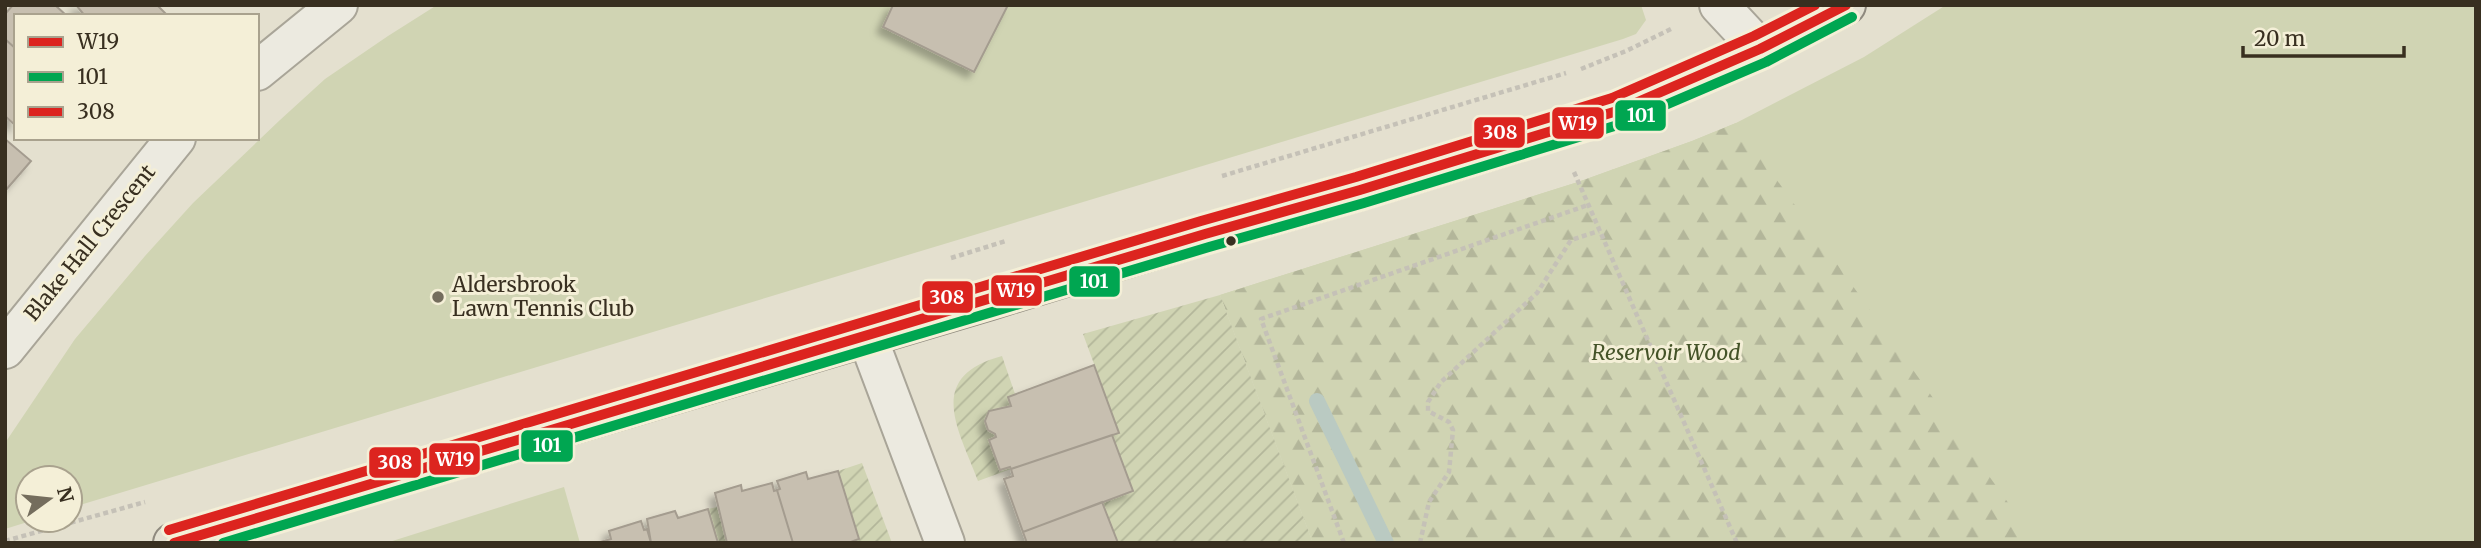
<svg xmlns="http://www.w3.org/2000/svg" width="2481" height="548" font-family="Merriweather,serif">
<style>
.green{fill:#d0d4b3}
.forest{fill:url(#forest-firs)}
.garden{fill:url(#garden-furrows)}
.lines{fill:none;stroke-linecap:round;stroke-linejoin:round}
.stream{stroke:#bacac2;stroke-width:16}
.building{fill:#c7bfb0;stroke:#a49c8f;stroke-width:2;filter:url(#shadow)}
.minor-casing{stroke:#a9a598;stroke-width:42}
.primary-casing{stroke:#8f8a7f;stroke-width:42}
.path{stroke:#c5c1b7;stroke-width:4.5;stroke-dasharray:5 3.5;stroke-linecap:butt}
.minor{stroke:#eceae0;stroke-width:38}
.primary{stroke:#e4e1d2;stroke-width:38}
.bus-1-casing{stroke:#f4efd7;stroke-width:16}
.bus-2-casing{stroke:#f4efd7;stroke-width:16}
.bus-3-casing{stroke:#f4efd7;stroke-width:16}
.bus-1{stroke:#dc241f;stroke-width:10}
.bus-2{stroke:#00a651;stroke-width:10}
.bus-3{stroke:#dc241f;stroke-width:10}
.bus-dot{fill:#382f20;stroke:#f4efd7;stroke-width:2.5}
.poi-dot{fill:#746d5d;stroke:#f4efd7;stroke-width:2.5}
.labels{text-anchor:middle;stroke-width:6;stroke-linejoin:round;paint-order:stroke}
.street-label{font-size:21px;fill:#382f20;stroke:#f4efd7}
.poi-label{font-size:21px;fill:#382f20;stroke:#f4efd7;text-anchor:start}
.park-label{font-size:21px;font-style:italic;fill:#445328;stroke:#f4efd7}
.line-badge{stroke:#f4efd7;stroke-width:2.5}
.badge-label{font-size:19px;text-anchor:middle;font-weight:bold;fill:#fff}
</style>
<defs>
<pattern id="forest-firs" width="22" height="20" patternUnits="userSpaceOnUse" patternTransform="scale(1.75)"><rect width="22" height="20" fill="#d0d4b3"/><path d="M5 1l3.5 6h-7zM16 11l3.5 6h-7z" fill="#b3b69a"/></pattern>
<pattern id="garden-furrows" width="10" height="10" patternUnits="userSpaceOnUse" patternTransform="scale(1.75)"><rect width="10" height="10" fill="#d0d4b3"/><path d="M-1 1l2-2M0 10L10 0M9 11l2-2" fill="none" stroke="#b3b69a"/></pattern>
<filter id="shadow"><feDropShadow dx="-6" dy="6" stdDeviation="3.5" flood-color="#0004"/></filter>
</defs>
<rect width="100%" height="100%" fill="#e4e0cf"/>
<!-- green -->
<path class="green" d="M437,5H1641L1646,20L1636,34L1623,39L70,508V478H28V520H34L5,529V443L75,339L145,256L193,203L280,120L325,79L388,36Z
M1946,5H2476V543H1313L1220,295L1578,182L1692,141L1736,123L1864,57Z
M564,487L580,543H386Z"/>
<!-- forest -->
<path class="forest" d="M1736,123L2037,543H1313L1220,295L1578,182L1692,141Z"/>
<!-- garden -->
<path class="garden" d="M1220,295L1313,543H1118L1102,502L1133,491L1112,435L1119,432L1083,334Z
M1002,356L1015,394L1008,397L1011,406L989,411L985,421L988,430L995,434L996,437L989,441L1000,470L1010,467L1011,469L978,481C958,428 925,377 1002,356Z
M862,463L892,543H848L859,539L838,471Z
M717,507L727,543H718L708,509Z"/>
<g class="lines">
<!-- stream -->
<path class="stream" d="M1317,401L1386,543"/>
</g>
<!-- building -->
<path class="building" d="M13,5H55L67,16H16V49L5,39V14Z
M76,5H157L165,13L162,16H85Z
M893,5H1008L974,72L883,27Z
M5,39L16,49V126L5,116Z
M5,139L31,161L5,191Z
M1094,365L1119,433L1011,469L1010,467L1000,470L989,440L996,437L995,434L988,430L985,421L989,411L1011,406L1008,397Z
M1112,435L1133,491L1023,532L1004,479L1013,476L1011,469Z
M838,471L859,539L848,543H793L777,490L780,489L777,481L806,472L808,479Z
M772,483L774,491L777,490L793,543H727L715,493L741,485L742,491Z
M1102,502L1118,543H1027L1023,532Z
M708,509L718,543H651L647,519L675,511L678,518Z
M641,521L644,530L647,529L651,543H597L611,539L609,531Z"/>
<g class="lines">
<defs>
<path id="minor" d="M1719,5L1760,49
M257,71L338,5
M867,336L945,543
M5,349L176,138"/>
<path id="primary" d="M173,543L990,300L1205,234L1360,190L1617,111L1760,49L1846,5"/>
</defs>
<!-- minor casing -->
<use href="#minor" class="minor-casing"/>
<!-- primary casing -->
<use href="#primary" class="primary-casing"/>
<!-- path -->
<path class="path" d="M1581,69L1626,51L1673,28
M1574,172L1737,543
M1222,176L1566,73
M951,258L1006,241
M5,541L145,502
M1344,543L1261,319L1588,205
M1420,543L1429,502L1449,472L1453,430L1449,422L1428,411V402L1441,382L1537,293L1571,240L1599,231"/>
<!-- minor -->
<use href="#minor" class="minor"/>
<!-- primary -->
<use href="#primary" class="primary"/>
<defs>
<path id="bus-1" d="M174,543L1205,234L1360,190L1617,111L1760,49L1846,5"/>
<path id="bus-2" d="M223,543L1209,247L1364,203L1621,124L1766,62L1852,17"/>
<path id="bus-3" d="M169,530L1201,221L1356,177L1612,98L1754,36L1815,5"/>
</defs>
<!-- bus-1 casing -->
<use href="#bus-1" class="bus-1-casing"/>
<!-- bus-2 casing -->
<use href="#bus-2" class="bus-2-casing"/>
<!-- bus-3 casing -->
<use href="#bus-3" class="bus-3-casing"/>
<!-- bus-1 -->
<use href="#bus-1" class="bus-1"/>
<!-- bus-2 -->
<use href="#bus-2" class="bus-2"/>
<!-- bus-3 -->
<use href="#bus-3" class="bus-3"/>
</g>
<!-- markers -->
<circle class="bus-dot" cx="1231" cy="241" r="6"/>
<circle class="poi-dot" cx="438" cy="297" r="7"/>
<g class="labels">
<!-- street labels -->
<g class="street-label">
<text transform="translate(90 243) rotate(-51)" y="7">Blake Hall Crescent</text>
</g>
<!-- poi labels -->
<g class="poi-label">
<text x="452" y="292">Aldersbrook<tspan x="452" dy="24">Lawn Tennis Club</tspan></text>
</g>
<!-- park labels -->
<g class="park-label">
<text x="1666" y="360">Reservoir Wood</text>
</g>
</g>
<g class="line-badge">
<rect x="1614" y="99" width="53" height="33" rx="7" fill="#00a651"/>
<rect x="1551" y="106" width="54" height="34" rx="7" fill="#dc241f"/>
<rect x="1473" y="116" width="53" height="33" rx="7" fill="#dc241f"/>
<rect x="1068" y="265" width="53" height="33" rx="7" fill="#00a651"/>
<rect x="990" y="274" width="53" height="33" rx="7" fill="#dc241f"/>
<rect x="921" y="280" width="53" height="34" rx="7" fill="#dc241f"/>
<rect x="520" y="429" width="54" height="34" rx="7" fill="#00a651"/>
<rect x="428" y="442" width="53" height="34" rx="7" fill="#dc241f"/>
<rect x="368" y="446" width="54" height="33" rx="7" fill="#dc241f"/>
</g>
<g class="badge-label">
<text x="1641" y="122">101</text>
<text x="1578" y="130">W19</text>
<text x="1500" y="139">308</text>
<text x="1094" y="288">101</text>
<text x="1016" y="297">W19</text>
<text x="947" y="304">308</text>
<text x="547" y="452">101</text>
<text x="455" y="466">W19</text>
<text x="395" y="469">308</text>
</g>
<!-- border -->
<rect width="2481" height="548" fill="none" stroke="#382f20" stroke-width="14"/>
<!-- legend -->
<rect x="14" y="14" width="245" height="126" fill="#f4efd7" stroke="#a9a28e" stroke-width="2"/>
<rect x="28" y="37" width="35" height="10" fill="#dc241f" stroke="#a9a28e" stroke-width="2"/>
<text x="77" y="49" font-size="21" fill="#382f20">W19</text>
<rect x="28" y="72" width="35" height="10" fill="#00a651" stroke="#a9a28e" stroke-width="2"/>
<text x="77" y="84" font-size="21" fill="#382f20">101</text>
<rect x="28" y="107" width="35" height="10" fill="#dc241f" stroke="#a9a28e" stroke-width="2"/>
<text x="77" y="119" font-size="21" fill="#382f20">308</text>
<!-- north arrow -->
<g transform="translate(49 499) rotate(75)"><circle r="33" fill="#f4efd7" stroke="#a9a28e" stroke-width="2"/>
<path d="M0-5L12 26L0 18L-12 26Z" fill="#746d5d"/>
<text y="-10" font-size="19" font-weight="bold" text-anchor="middle" fill="#382f20">N</text>
</g>
<!-- scale -->
<path d="M2243 46v10h161v-10" fill="none" stroke="#382f20" stroke-width="3.5"/>
<text x="2254" y="46" font-size="21" fill="#382f20" stroke="#f4efd7" stroke-width="5" paint-order="stroke">20 m</text>
</svg>
